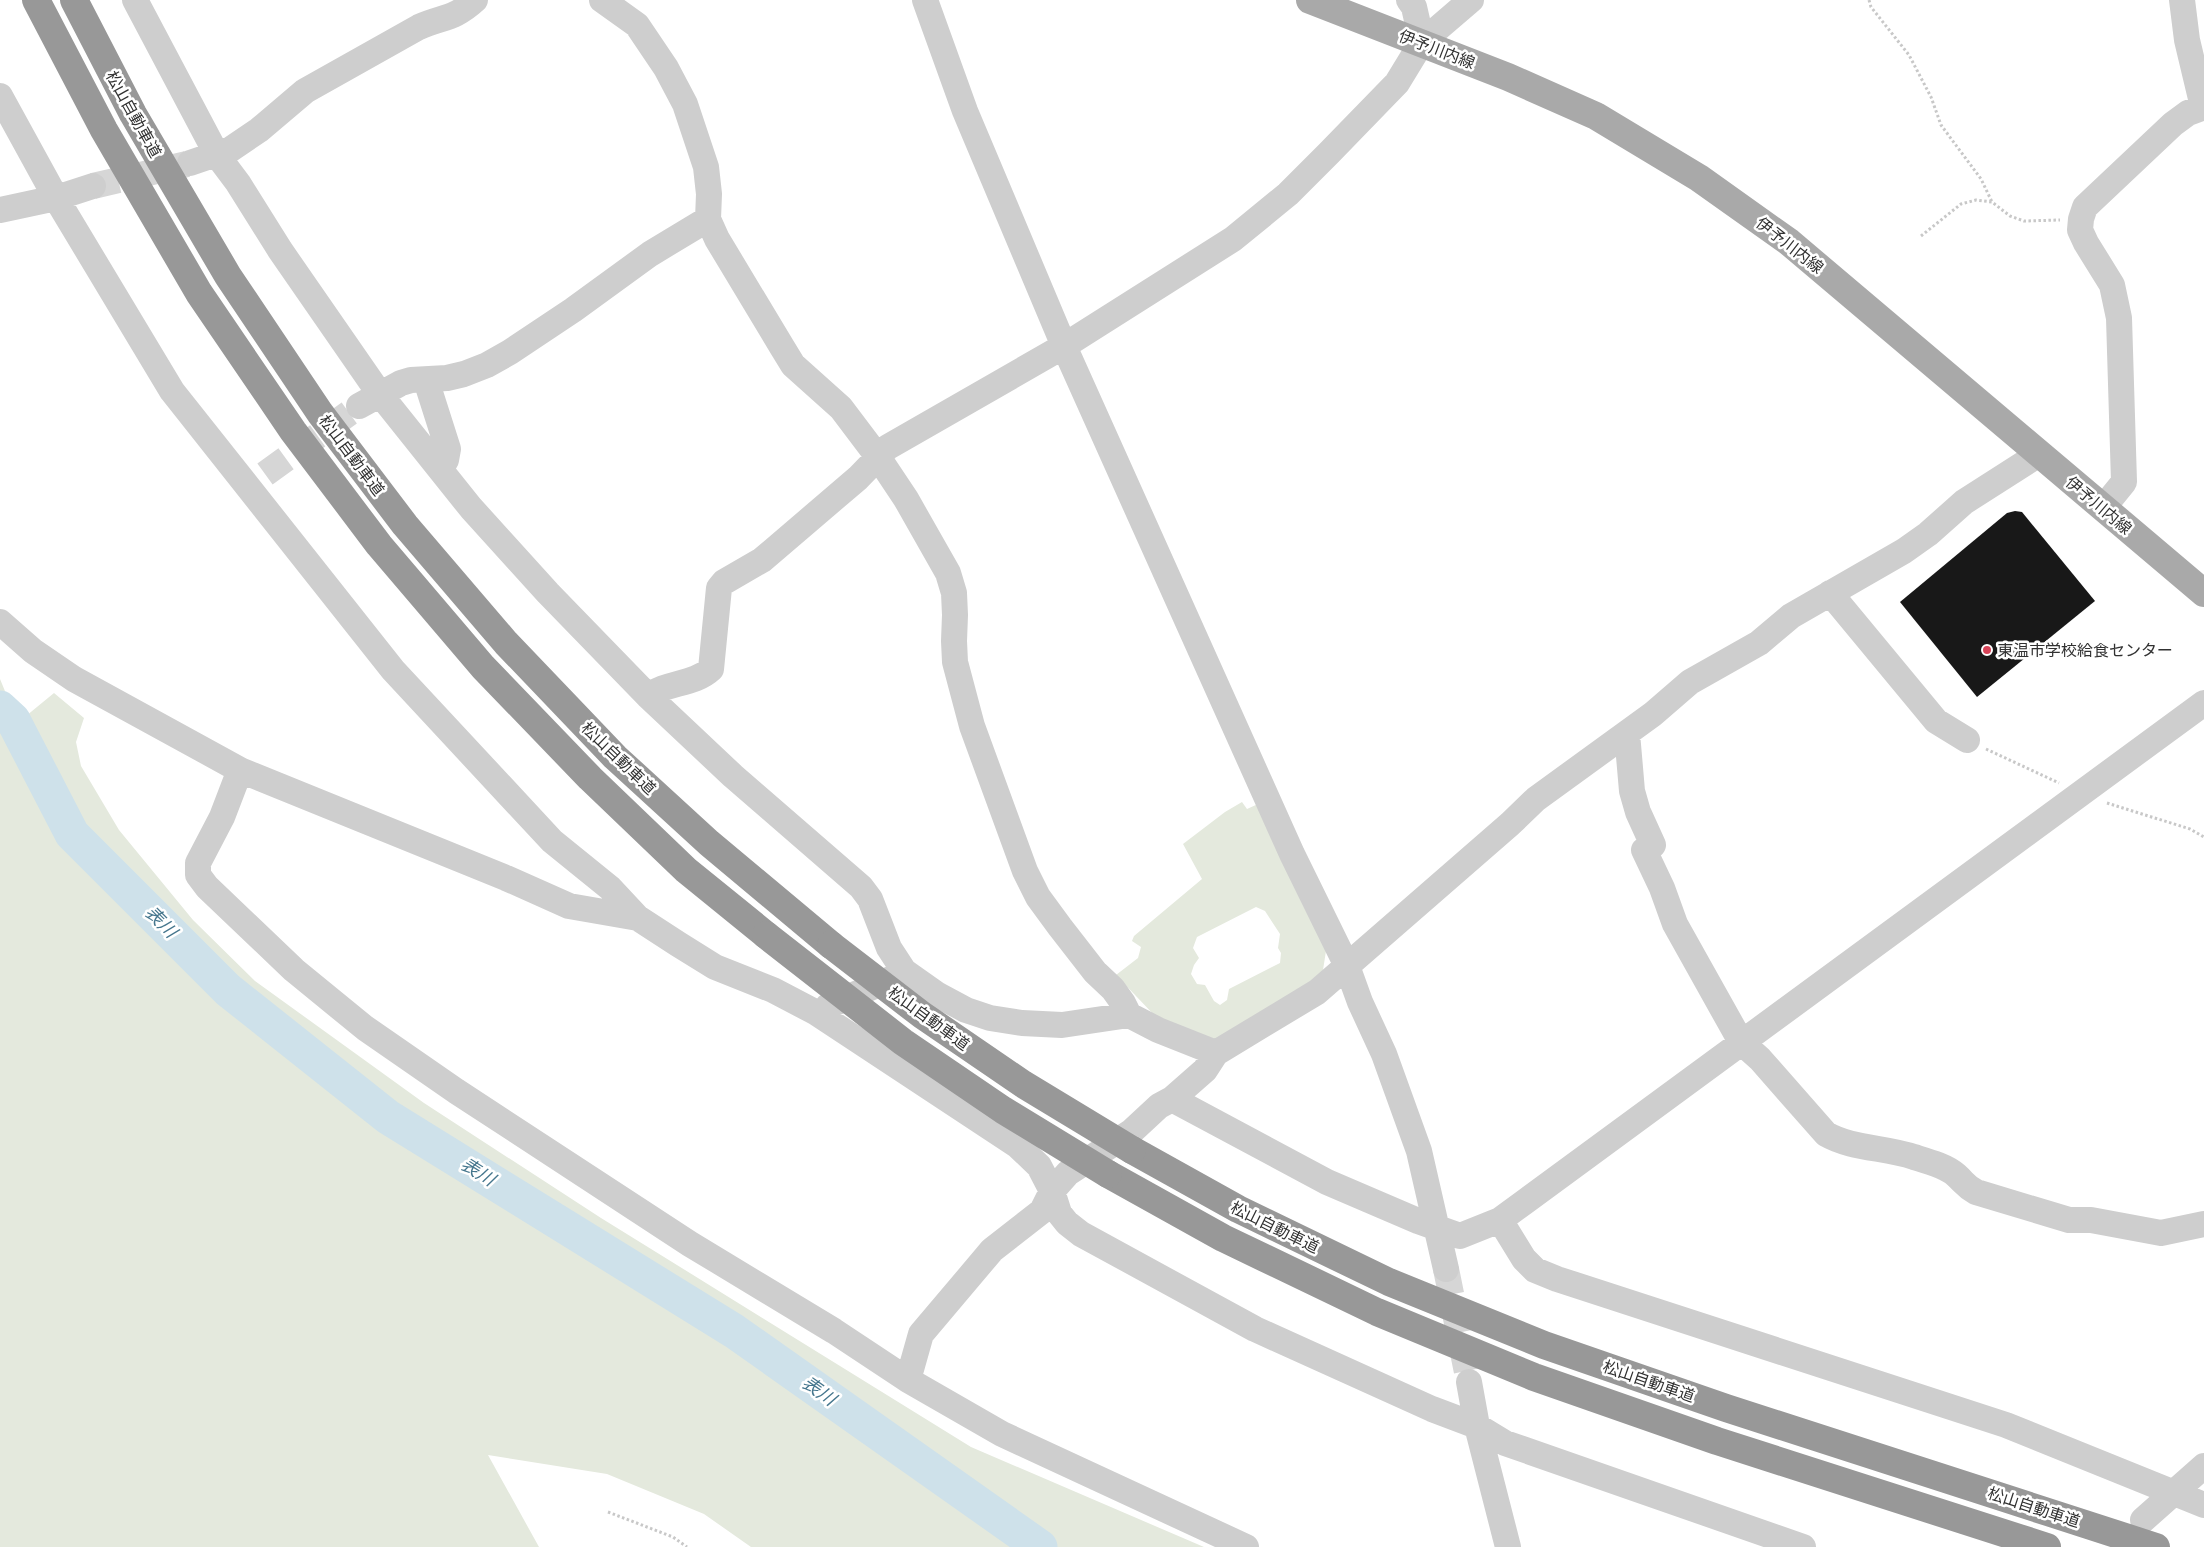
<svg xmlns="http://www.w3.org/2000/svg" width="2204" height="1547" font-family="Overpass,'Noto Sans JP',sans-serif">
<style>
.green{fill:#e4e9dd;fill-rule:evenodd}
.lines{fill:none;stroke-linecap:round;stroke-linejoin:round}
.river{stroke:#cee1ea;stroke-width:35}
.building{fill:#181818}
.minor-tunnel{stroke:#d6d6d6;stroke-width:26;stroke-dasharray:26 13;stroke-linecap:butt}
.path{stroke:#c8c8c8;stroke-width:3;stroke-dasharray:2.5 2.5;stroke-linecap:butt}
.minor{stroke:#cecece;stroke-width:26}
.major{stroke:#a9a9a9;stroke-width:28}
.highway{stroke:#989898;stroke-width:28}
.highway-bridge{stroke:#989898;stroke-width:28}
.poi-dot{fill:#d74358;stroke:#fff;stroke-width:2}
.labels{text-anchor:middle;stroke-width:5;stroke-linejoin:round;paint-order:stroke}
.street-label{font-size:16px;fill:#313131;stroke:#fff}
.poi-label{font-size:16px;fill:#313131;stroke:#fff;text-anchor:start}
.water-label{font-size:18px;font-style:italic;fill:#45768d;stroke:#fff}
</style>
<rect width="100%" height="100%" fill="#fff"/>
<!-- green -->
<path class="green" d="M0,679L7,696L26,716L54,693L84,718L76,742L81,766L119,830L193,920L255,981L424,1103L601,1218L971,1447L1204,1547H751L704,1514L607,1474L488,1455L539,1547H0Z
M1242,802L1247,809L1258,804L1326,951L1323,970L1314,982L1214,1045L1155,1016L1116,975L1138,958L1141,947L1132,941L1134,936L1202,879L1183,844L1225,812ZM1256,907L1265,911L1280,934L1278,948L1281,953L1280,963L1229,989L1227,1000L1220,1005L1214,1001L1205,985L1197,984L1191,974L1194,965L1199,958L1193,948L1197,937Z"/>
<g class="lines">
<!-- river -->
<path class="river" d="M0,708L13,720L72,834L228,990L388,1117L734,1331L1040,1547"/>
</g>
<!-- building -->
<path class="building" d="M2015,511L2022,512L2095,601L1977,697L1900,602L2007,513Z"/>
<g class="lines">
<!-- minor-tunnel -->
<path class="minor-tunnel" d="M93,186L187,164
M265,474L359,406
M1446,1269L1469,1382"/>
<!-- path -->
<path class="path" d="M1869,0L1871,7L1909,55L1931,97L1941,125L1981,179L1992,202
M1921,236L1961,204L1976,200L1992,202L2010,216L2024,221L2060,220
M1986,749L2059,783
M2107,803L2190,829L2204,837
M608,1512L673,1537L687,1547"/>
<!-- minor -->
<path class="minor" d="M135,0L217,155L238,183L280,250L379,393L471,508L548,593L648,696L733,776L861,887L870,899L889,948L904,971L938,995L966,1010L990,1018L1022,1023L1062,1025L1129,1015L1158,1030L1216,1053
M602,0L637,25L666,68L685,104L706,167L709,194L708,219L717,239L782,347L793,365L841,408L878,457L906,499L948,573L954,593L955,615L954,641L955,662L972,726L1025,871L1038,897L1060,927L1095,972L1113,989L1123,1003L1129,1015
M925,0L965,111L1064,346L1292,854L1347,966L1360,1002L1384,1054L1419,1151L1446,1269
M1409,0L1414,7L1422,42
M2182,0L2187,40L2203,107
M0,96L56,198L172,391L393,670L552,841L610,888L638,918L678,944L715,967L773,990L815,1012L1018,1146L1039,1166L1052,1191L1059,1213L1067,1223L1081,1234L1255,1329L1432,1409L1477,1426L1505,1443L1803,1547
M190,163L231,149L259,130L305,91L419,27C444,16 453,20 475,0
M0,210L56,198L93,186
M426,380L448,449L446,460L440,469
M359,406L401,383L411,380L447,378L464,374L487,365L510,352L573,310L650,254L708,219
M2103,508L2124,482L2119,318L2112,285L2086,243L2080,230L2081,219L2085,207L2173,124L2188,113L2204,107
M1830,593L1936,721L1967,740
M0,622L33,651L74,679L240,770L506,878L569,906L638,918
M648,696C667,682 694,685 711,669L719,588L724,582L762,560L858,478L888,447L1064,346L1233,239L1288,194L1329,153L1397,83L1422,42L1471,0
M1627,733L1632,791L1638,812L1653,845L1644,850L1662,888L1675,924L1741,1042L1760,1059L1826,1134C1852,1149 1885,1147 1914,1157C1927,1161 1946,1166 1956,1175C1965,1183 1965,1186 1976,1192L2069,1220H2091L2161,1233L2204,1224
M240,770L222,817L198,863V875L207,887L294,970L365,1028L456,1091L690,1244L834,1331L908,1380L1002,1434L1246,1547
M828,1006L900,975
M1172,1099L1327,1182L1418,1221L1460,1236L1500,1220L1526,1201L2204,703
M1500,1220L1524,1259L1535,1270L1557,1279L2006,1425L2204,1505
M908,1380L921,1334L992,1250L1042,1211L1052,1191L1068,1173L1131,1132L1159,1106L1172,1099L1205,1070L1216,1053L1317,992L1510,824L1536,799L1653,714L1690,682L1759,643L1791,616L1904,551L1928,534L1964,502L2039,454
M1469,1382L1477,1426L1508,1547
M2143,1520L2204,1466"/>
<!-- major -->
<path class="major" d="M1310,0L1508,77L1596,116L1699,178L1789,242L2204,593"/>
<!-- highway -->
<path class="highway" d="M36,0L104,130L199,293L293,431L379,545L483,667L590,778L686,870L766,935
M74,0L133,114L228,276L320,413L405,525L506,643L615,757L709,843L831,945
M1132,1150L1238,1209L1389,1282L1544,1345L1726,1408L2156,1547
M1108,1174L1223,1238L1377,1312L1534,1377L1717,1441L2047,1547"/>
<!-- highway-bridge -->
<path class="highway-bridge" d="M766,935L903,1042L1003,1110L1108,1174
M831,945L922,1015L1023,1084L1132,1150"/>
</g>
<!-- markers -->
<circle class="poi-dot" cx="1987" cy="650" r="5"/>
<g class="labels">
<!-- street labels -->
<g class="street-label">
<text transform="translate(1437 49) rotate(21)" y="6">伊予川内線</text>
<text transform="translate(134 114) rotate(61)" y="6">松山自動車道</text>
<text transform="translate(1790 245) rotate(38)" y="6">伊予川内線</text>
<text transform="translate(352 455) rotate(53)" y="6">松山自動車道</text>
<text transform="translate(2099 505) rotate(40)" y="6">伊予川内線</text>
<text transform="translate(619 758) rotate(44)" y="6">松山自動車道</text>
<text transform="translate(929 1018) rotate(36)" y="6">松山自動車道</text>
<text transform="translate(1275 1227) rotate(26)" y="6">松山自動車道</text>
<text transform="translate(1649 1381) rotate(19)" y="6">松山自動車道</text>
<text transform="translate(2034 1507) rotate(18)" y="6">松山自動車道</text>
</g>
<!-- poi labels -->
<g class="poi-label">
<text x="1997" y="656">東温市学校給食センター</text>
</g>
<!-- water labels -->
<g class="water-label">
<text transform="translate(161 922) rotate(45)" y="6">表川</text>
<text transform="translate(478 1172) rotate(32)" y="6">表川</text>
<text transform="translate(819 1391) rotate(35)" y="6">表川</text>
</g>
</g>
</svg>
